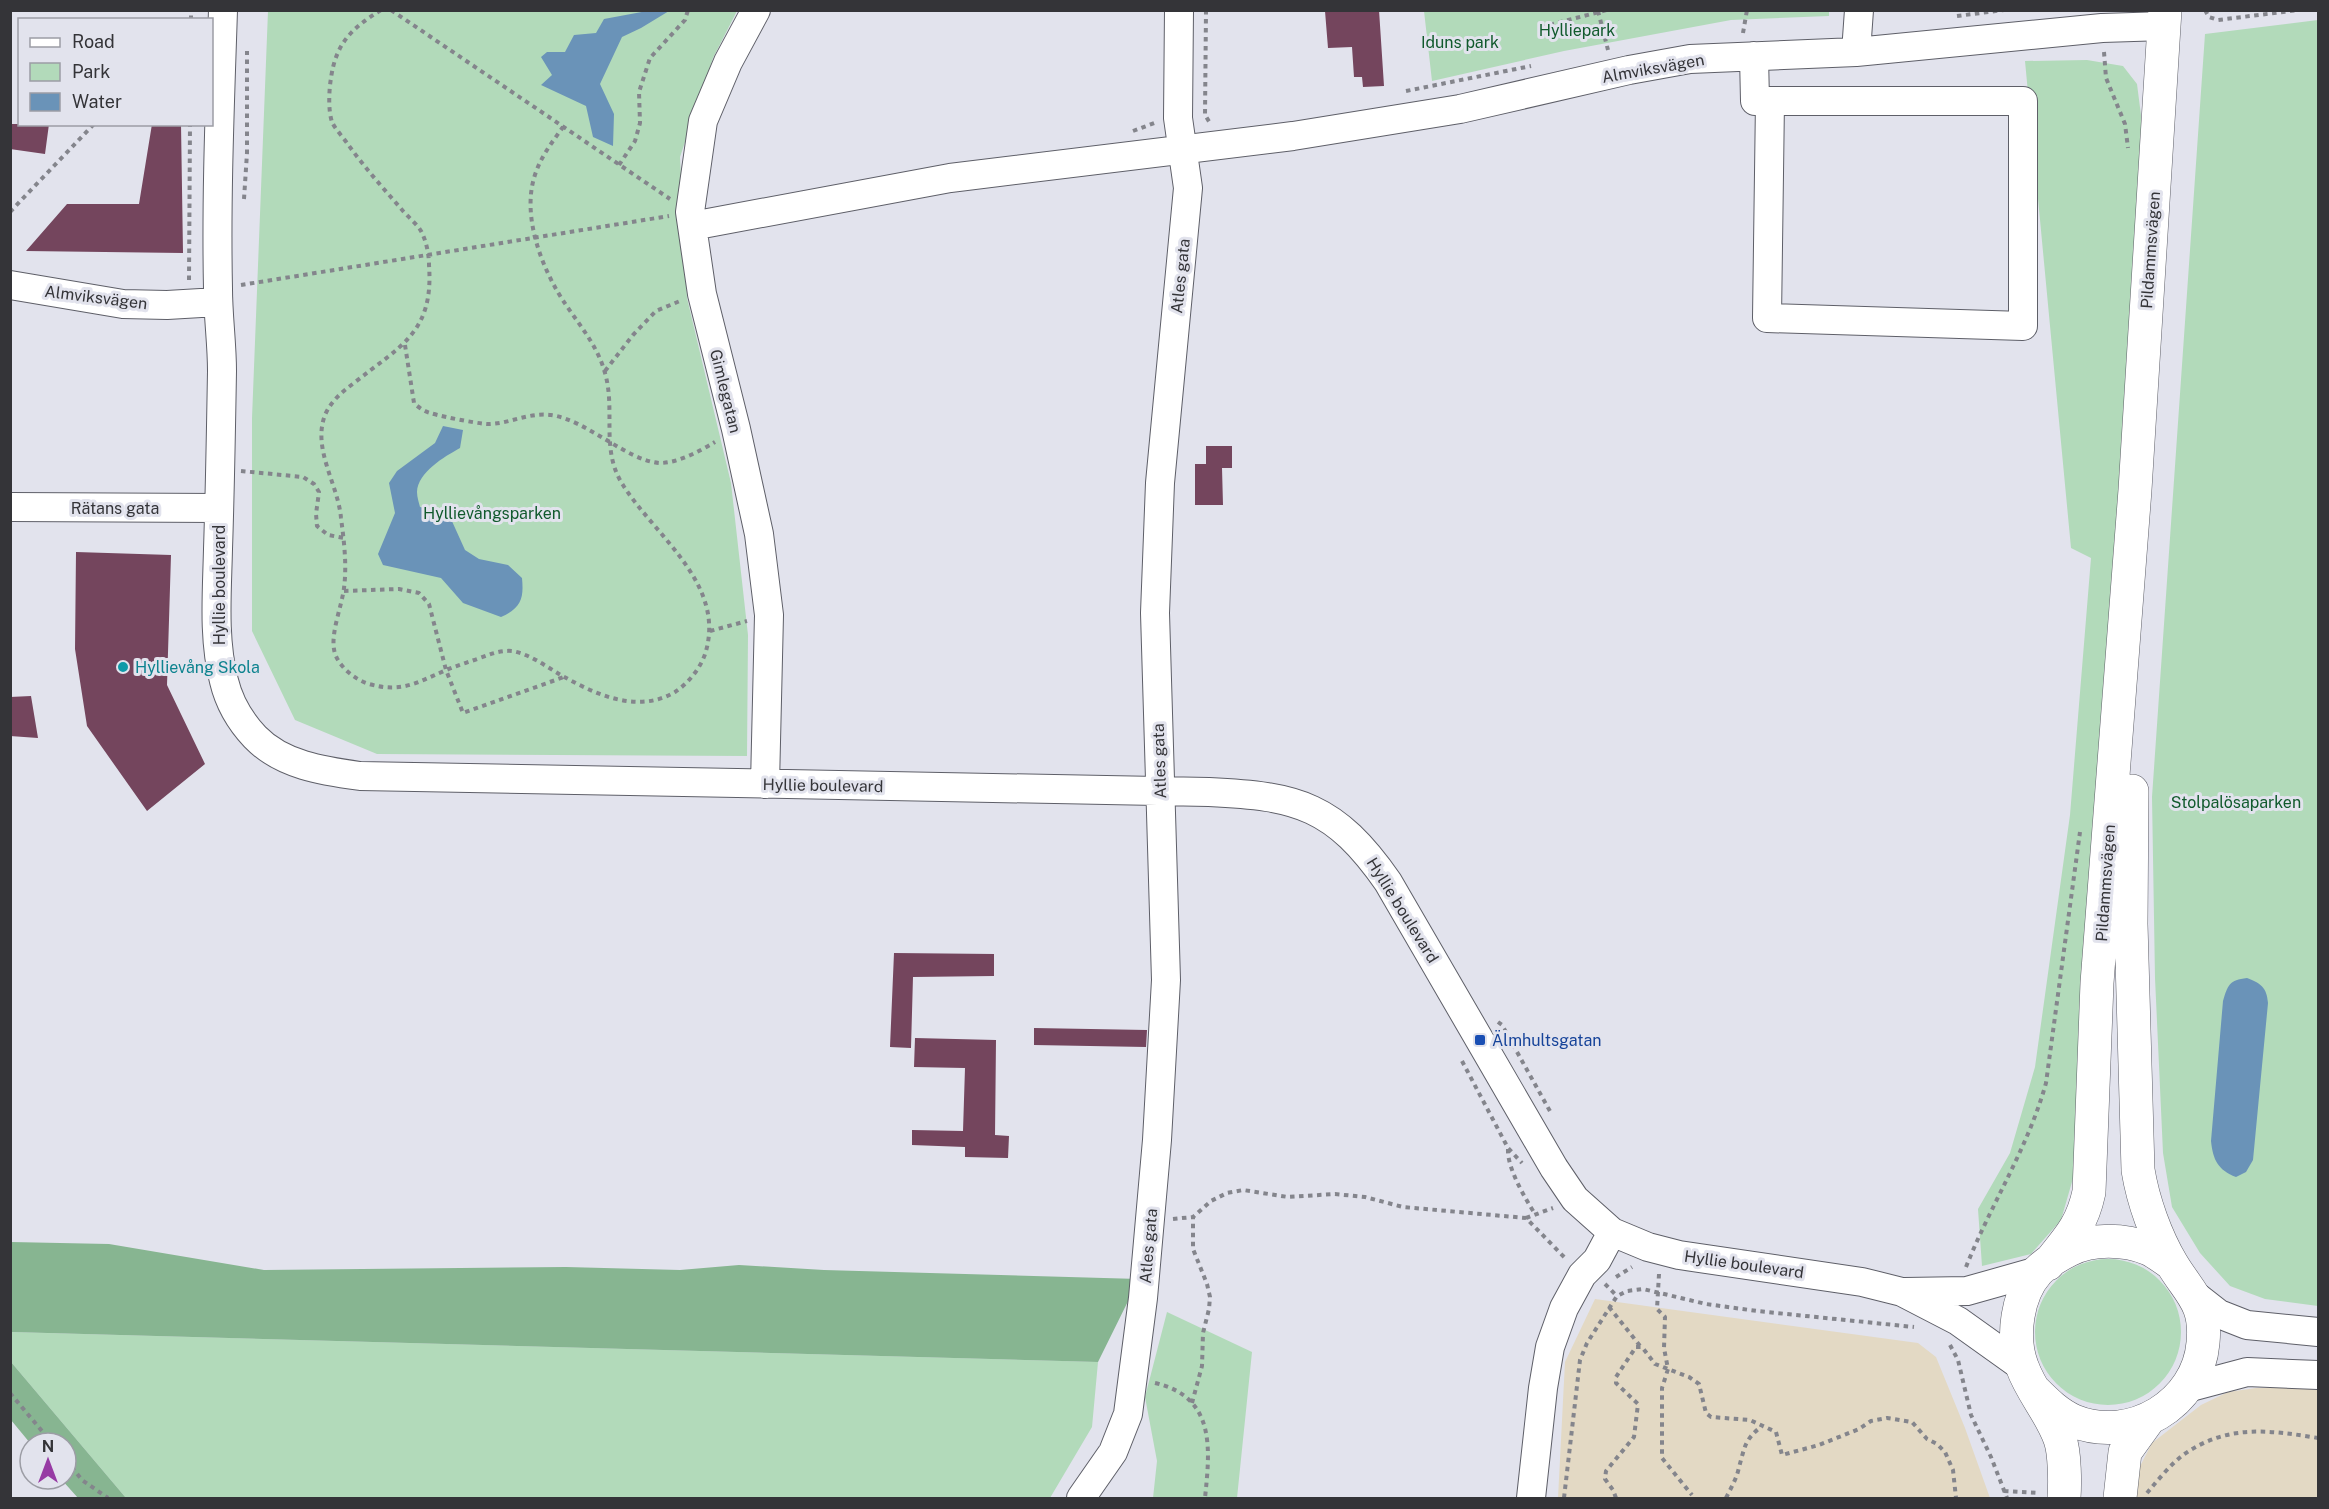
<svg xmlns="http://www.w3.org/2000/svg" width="2329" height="1509" font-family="'Public Sans',sans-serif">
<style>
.commercial{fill:#e3d9c4}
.green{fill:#b2daba}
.forest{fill:#87b591}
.water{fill:#6a93b8}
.building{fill:#74455d}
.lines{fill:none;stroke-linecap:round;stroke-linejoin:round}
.minor-casing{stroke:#5e5f68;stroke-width:30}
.major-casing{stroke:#5e5f68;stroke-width:34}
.path{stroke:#84858c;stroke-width:4;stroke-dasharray:4.5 4.5;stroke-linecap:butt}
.minor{stroke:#fff;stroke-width:28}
.major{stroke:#fff;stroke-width:33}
.culture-dot{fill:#0f9aa8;stroke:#e2e3ed;stroke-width:2}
.transit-dot{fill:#1a4fb4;stroke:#e2e3ed;stroke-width:2}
.labels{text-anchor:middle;stroke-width:6;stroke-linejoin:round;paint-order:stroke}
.park-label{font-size:16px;fill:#115a2d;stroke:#e2e3ed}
.street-label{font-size:16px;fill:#343438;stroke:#e2e3ed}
.culture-label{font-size:16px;fill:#0d838f;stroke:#e2e3ed;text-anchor:start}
.transit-label{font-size:16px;fill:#164399;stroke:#e2e3ed;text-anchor:start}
</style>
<rect width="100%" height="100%" fill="#e2e3ed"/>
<!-- commercial -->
<path class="commercial" d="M1595,1299L1918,1343L1936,1357L1965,1428L1990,1498H1558L1565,1362Z
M2294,1387L2318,1390V1498H2134L2136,1474L2152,1443L2201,1405L2228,1392L2256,1388Z"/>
<!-- green -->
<path class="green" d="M268,11H737L713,58L680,157L687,298L731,483L748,635L747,756L377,754L295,720L252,631V418Z
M1424,11L1829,10V16L1731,20L1564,51L1432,81Z
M2318,20V1306L2265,1299L2230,1286L2200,1253L2172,1207L2163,1153L2155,978L2152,797L2205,34Z
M2087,60L2123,66L2137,84L2143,131L2078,1161L2061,1220L2031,1254L1982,1266L1978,1209L2010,1153L2035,1067L2070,815L2091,558L2071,548L2025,61Z
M2035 1332a73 73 0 1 1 146 0a73 73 0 1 1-146 0Z
M1167,1312L1252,1352L1237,1498H1153L1157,1461L1145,1397Z
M10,1332L1098,1362L1092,1427L1050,1498H126L11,1362Z"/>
<!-- forest -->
<path class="forest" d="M11,1242L109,1244L264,1270L566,1267L680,1270L739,1265L824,1270L1139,1279L1098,1362L11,1332Z
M11,1362L126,1498H78L61,1479H66V1443H30L11,1420Z"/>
<!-- water -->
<path class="water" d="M647,11H669L641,28L622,37L600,84L614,114L613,146L593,137L586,106L541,85L552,75L541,57L547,52H565L574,35L596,33L604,19Z
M443,426L463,430L460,448C444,457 418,472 417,492C417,497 419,503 420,507L439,511L451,519L465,550L479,559L508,565L522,578C524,599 521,608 501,617L463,603L441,578L383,565L378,554L395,513L389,483L397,471L435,443Z
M2247,978C2261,983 2267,988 2268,1003L2253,1160L2246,1172L2236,1177C2218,1170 2213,1160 2211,1141L2223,1001C2228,985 2229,980 2247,978Z"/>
<!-- building -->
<path class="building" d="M1379,10L1384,86L1363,87L1362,77H1354L1352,47L1328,48L1325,11Z
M10,124H49L45,154L10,149Z
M152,124H181L183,253L26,251L67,204H139Z
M1206,446H1232V468H1222L1223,505H1195V464H1206Z
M76,552L171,555L167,685L205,764L147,811L87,726L75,649Z
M31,696L38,738L10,736V697Z
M894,953L994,954V976L913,977L911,1048L890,1047Z
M1034,1028L1147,1030L1146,1047L1034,1045Z
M915,1038L996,1040L995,1135L1009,1136L1008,1158L965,1157V1147L912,1145V1130L963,1131L965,1068L914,1067Z"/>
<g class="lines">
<defs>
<path id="minor" d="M223,10C220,103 216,196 218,289C218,316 222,343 222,371C221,430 220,490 218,549C217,593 213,639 224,681C229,702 240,721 255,737C282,765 323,771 360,776L1209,792C1298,796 1335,806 1388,882L1554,1168L1575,1199L1612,1232L1648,1247L1679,1255L1862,1282L1902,1292L1958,1321L2021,1366
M756,10L728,62L703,121L690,212L702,294L736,429L759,534L769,615L765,784
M1856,52L1859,10
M1754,56L1755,101H2023V326L1767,318L1770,101
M692,226L950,178L1293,136L1460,109L1629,70L1690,59L1856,52L2102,28L2165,26
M10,285L123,304L167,305L218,302
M10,507L219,508
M1905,1292L1967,1291L2038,1271
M2196,1296L2219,1314L2247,1325L2318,1332
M2187,1388L2247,1372L2318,1375
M1081,1498L1113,1452L1128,1414L1143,1298L1157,1140L1166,980L1155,613L1160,483L1188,188L1178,118L1179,10
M1531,1498L1543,1388L1550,1347L1564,1308L1582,1275L1597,1260L1612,1232"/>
<path id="major" d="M2048,1264C2069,1238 2082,1225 2089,1192L2097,983L2135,490L2165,10
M2034,1390C2046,1402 2058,1414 2074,1421C2131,1444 2198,1404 2203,1343C2207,1303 2190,1294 2172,1264C2156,1237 2143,1201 2138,1170L2131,924L2132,791
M2064,1498C2065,1484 2065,1453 2060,1439C2051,1413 2031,1392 2022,1366C2011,1337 2017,1294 2038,1271C2046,1263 2059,1255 2069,1250C2092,1238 2125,1239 2149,1249C2157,1253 2165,1259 2172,1264
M2120,1498L2125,1452L2148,1420"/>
</defs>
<!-- minor casing -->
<use href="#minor" class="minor-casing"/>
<!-- major casing -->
<use href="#major" class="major-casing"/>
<!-- path -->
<path class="path" d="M381,10C352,28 336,43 331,78C329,90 328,110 332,122C335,129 343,137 347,143C364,167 384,189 403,211C409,218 417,224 421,231C426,240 429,254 429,265C434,333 400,346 354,383C342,392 331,401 325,415C312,449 338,484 341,518C344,541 347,565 344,588C342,605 331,632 334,649C336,665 355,680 369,684C401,693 416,683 444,671C455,666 466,663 477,659C489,655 499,650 512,651C529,654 544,665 559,674C593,693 636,715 675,692C689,683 702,666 706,651C725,583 655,536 623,485C600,450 616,411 605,373C598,347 581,327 566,305C542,270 520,214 536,172C542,155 553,141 563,127
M391,10L670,199
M1206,10L1205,115L1210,123
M2205,10L2209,17L2218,20L2299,10
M1598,11L1608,50
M1957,16L2004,10
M191,20V10
M1541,27L1607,10
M1743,33L1747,10
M2104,52L2106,78L2125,124L2128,148
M1406,91L1531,66
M1133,131L1157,122
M619,165L635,141L640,123L639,92L650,58L685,20L688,10
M244,199L247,153V51
M10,212L94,124
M189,280L190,124
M241,285L669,216
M405,345L414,403C417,406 421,409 425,411C432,415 479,424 488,424C509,424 529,412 551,415C587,420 627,461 660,463C678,463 700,451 715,442
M605,371L633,335L656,311L680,301
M241,471L303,477L314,484L319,492L316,514L317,526L328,535L344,538
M344,591L399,589L419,593L429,604L446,670L463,713L564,677
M710,631L747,621
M1498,1022L1502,1025L1551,1113
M1462,1061L1508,1148L1522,1163
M1508,1149C1507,1168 1525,1198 1535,1214
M1526,1218L1553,1208
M1173,1219L1193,1217
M1966,1267C1991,1204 2028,1148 2046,1083L2080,832
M1659,1274L1657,1309L1665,1317L1664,1348L1668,1369L1662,1388V1458L1692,1495
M1616,1277L1632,1267
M1605,1284L1617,1296
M1609,1307L1641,1347
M1950,1345L1958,1360L1971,1415L1991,1457L2007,1498
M1155,1383C1216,1397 1210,1449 1205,1498
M10,1393L52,1443
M1192,1403L1202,1366L1203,1333L1209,1309L1210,1297L1207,1284L1193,1249V1217L1211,1201L1227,1193L1243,1190L1288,1197L1335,1194L1365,1197L1403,1207L1526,1218L1567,1260
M66,1460L82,1480L108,1498
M2004,1491L2039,1493
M2147,1493C2158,1480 2170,1465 2183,1455C2227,1424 2269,1430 2318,1438
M1564,1498L1580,1360L1587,1343L1617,1296L1627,1291L1643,1289L1706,1304L1757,1311L1914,1327
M1616,1498L1613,1490L1605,1479L1606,1471L1634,1437L1638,1404L1616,1383V1377L1636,1347H1642L1655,1364L1689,1377L1699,1384L1706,1413L1711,1417L1750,1420L1776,1432L1782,1455L1819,1445L1859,1429L1871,1421L1887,1418L1912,1422L1927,1439L1937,1444L1945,1452L1953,1470L1956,1498
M1726,1498C1731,1488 1737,1478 1739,1467C1745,1447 1744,1440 1762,1426"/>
<!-- minor -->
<use href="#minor" class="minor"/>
<!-- major -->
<use href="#major" class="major"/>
</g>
<!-- markers -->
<circle class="culture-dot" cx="123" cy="667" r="6"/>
<rect class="transit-dot" x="1474" y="1034" width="12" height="12" rx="3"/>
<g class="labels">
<!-- park labels -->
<g class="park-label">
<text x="1577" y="36">Hylliepark</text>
<text x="1460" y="48">Iduns park</text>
<text x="492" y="519">Hyllievångsparken</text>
<text x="2236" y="808">Stolpalösaparken</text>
</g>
<!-- street labels -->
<g class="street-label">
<text transform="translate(1653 68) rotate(-10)" y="6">Almviksvägen</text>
<text transform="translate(2150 250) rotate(-86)" y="6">Pildammsvägen</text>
<text transform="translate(1180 276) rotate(-84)" y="6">Atles gata</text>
<text transform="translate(96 297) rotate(7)" y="6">Almviksvägen</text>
<text transform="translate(726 391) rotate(76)" y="6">Gimlegatan</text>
<text x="115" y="514">Rätans gata</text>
<text transform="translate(219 585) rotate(-90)" y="6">Hyllie boulevard</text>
<text transform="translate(1159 761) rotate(-92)" y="6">Atles gata</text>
<text transform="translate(823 785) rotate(1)" y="6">Hyllie boulevard</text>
<text transform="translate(2105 883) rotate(-86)" y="6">Pildammsvägen</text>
<text transform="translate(1403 910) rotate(58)" y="6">Hyllie boulevard</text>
<text transform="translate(1148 1246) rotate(-85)" y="6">Atles gata</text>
<text transform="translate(1744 1264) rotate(8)" y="6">Hyllie boulevard</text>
</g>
<!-- culture labels -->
<g class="culture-label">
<text x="135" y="673">Hyllievång Skola</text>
</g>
<!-- transit labels -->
<g class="transit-label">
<text x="1492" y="1046">Älmhultsgatan</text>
</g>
</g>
<!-- border -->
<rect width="2329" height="1509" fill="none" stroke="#343438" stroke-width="24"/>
<!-- legend -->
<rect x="18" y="18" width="195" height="108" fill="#e2e3ed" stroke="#9c9da5" stroke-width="1.5"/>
<rect x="30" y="38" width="30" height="9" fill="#ffffff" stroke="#9c9da5" stroke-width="1.5"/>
<text x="72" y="48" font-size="18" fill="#343438">Road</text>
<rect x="30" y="63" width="30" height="18" fill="#b2daba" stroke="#9c9da5" stroke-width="1.5"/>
<text x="72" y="78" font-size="18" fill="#343438">Park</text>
<rect x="30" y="93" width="30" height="18" fill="#6a93b8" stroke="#9c9da5" stroke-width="1.5"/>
<text x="72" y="108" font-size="18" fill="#343438">Water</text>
<!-- north arrow -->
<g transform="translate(48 1461)"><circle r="28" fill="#e2e3ed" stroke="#9c9da5" stroke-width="1.5"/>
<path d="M0-4.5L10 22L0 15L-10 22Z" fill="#973ba4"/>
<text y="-9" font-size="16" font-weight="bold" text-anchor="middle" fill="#343438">N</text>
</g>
</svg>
